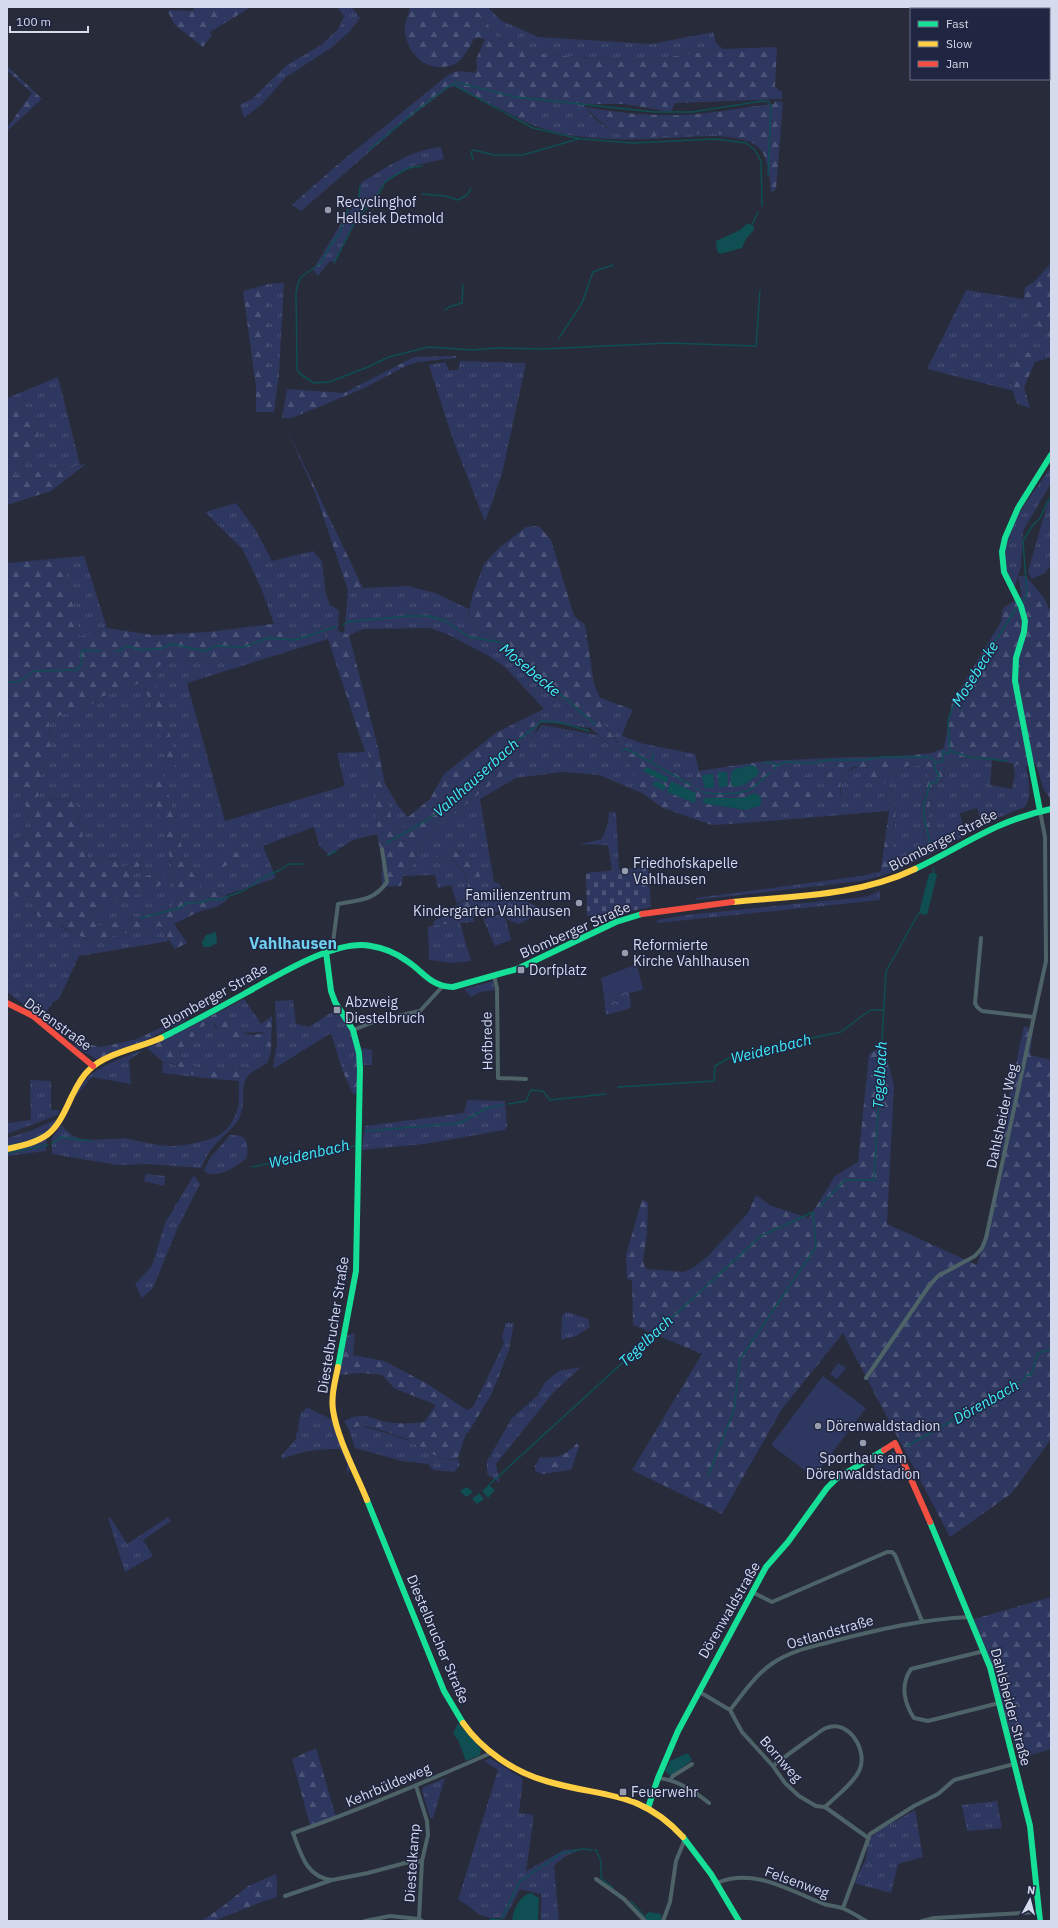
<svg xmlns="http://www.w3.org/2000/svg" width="1058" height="1928" font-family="'IBM Plex Sans',sans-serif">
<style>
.grass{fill:url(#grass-tufts)}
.forest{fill:url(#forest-firs);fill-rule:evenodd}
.cemetery{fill:url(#cemetery-stones)}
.park{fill:url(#park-crowns)}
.garden{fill:#2e3760}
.water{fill:#0f4e53}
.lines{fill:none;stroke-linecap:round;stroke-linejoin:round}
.stream{stroke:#0f4e53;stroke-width:1.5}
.street{stroke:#4d6368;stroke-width:4}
.fast{stroke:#16e098;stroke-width:6}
.slow{stroke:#ffcf43;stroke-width:6}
.jam{stroke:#f24e42;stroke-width:6}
.poi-dot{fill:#989dad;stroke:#202641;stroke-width:1.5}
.labels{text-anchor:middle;stroke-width:3;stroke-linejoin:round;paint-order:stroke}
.poi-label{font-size:14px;fill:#d5daec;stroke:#202641;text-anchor:start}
.street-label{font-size:14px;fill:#d5daec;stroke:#202641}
.water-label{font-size:15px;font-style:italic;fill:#40edfb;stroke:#202641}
.quarter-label{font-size:16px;font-weight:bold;fill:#6fceed;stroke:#202641}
</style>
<defs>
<pattern id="grass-tufts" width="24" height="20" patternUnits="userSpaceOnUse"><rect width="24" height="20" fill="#2e3760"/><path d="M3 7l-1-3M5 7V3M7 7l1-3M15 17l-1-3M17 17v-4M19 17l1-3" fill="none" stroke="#4b5377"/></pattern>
<pattern id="forest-firs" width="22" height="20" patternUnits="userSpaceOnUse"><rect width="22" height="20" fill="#2e3760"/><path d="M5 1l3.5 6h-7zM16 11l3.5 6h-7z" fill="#4b5377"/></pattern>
<pattern id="cemetery-stones" width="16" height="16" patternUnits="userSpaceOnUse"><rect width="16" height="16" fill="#2e3760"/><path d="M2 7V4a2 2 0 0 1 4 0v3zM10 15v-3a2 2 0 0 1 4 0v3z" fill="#4b5377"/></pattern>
<pattern id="park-crowns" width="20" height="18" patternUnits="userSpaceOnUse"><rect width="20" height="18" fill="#2e3760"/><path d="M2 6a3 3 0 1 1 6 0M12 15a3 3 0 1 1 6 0" fill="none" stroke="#4b5377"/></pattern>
</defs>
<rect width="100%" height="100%" fill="#282b39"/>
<!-- grass -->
<path class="grass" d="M337,7H352L360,18L350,31L331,48L286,77L262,104L244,118L240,105L252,99L287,65L321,45L339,28L344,16Z
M474,7H488L500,20L538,37L651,44L713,32L716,43L723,49L641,61L547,55L497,37Z
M540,101L584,104C590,119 616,135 631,139C664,137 725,126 753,144C727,132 696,137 668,138C624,141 562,141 522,120Z
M441,147L444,159L416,165L391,177L384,182L373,201L359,214L353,225L334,262L330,261L318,276L313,270L346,215L357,203L361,183C387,167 410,150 441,147Z
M284,283L279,374H268V284Z
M966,290L1023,299V303L1035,322L1051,339V357L1035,362L1030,352L1010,382L1014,391L927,369Z
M460,361L526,363L502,474L485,522L453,440L429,365L445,362L449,370H458Z
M58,377L80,465L14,476L35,445L41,422L12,396Z
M1051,467V483L1023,531L1021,566L1014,589C1011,581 1007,573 1005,566C1000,531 1033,494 1051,467Z
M1051,498V565L1045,573L1032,579L1028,572L1047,505Z
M236,503L255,529L272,561L313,551L322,561L326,595L330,605L339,610L338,631L327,627L328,639L187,683L225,821L345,786L337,753L368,752L376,788L377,834L353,840L329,855L319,845L314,827L263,846L276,878L226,895L202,888L184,860L178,828L169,853L177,900L169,910L98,926L92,911L166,883L161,871L128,882L143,860L122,867L120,858L88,860L75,799L39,800L37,785L50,754L49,720L64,714H79L101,697L143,682L171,767L177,764L153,673L160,665L175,661L249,659L280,623L274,624L261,588L243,550L205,512Z
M84,556L107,628L80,638L62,558Z
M408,586L435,593L469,609L467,621L545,686L590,728L551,722L542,723L534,717L497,732L544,709L505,667L487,655L447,634L429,628L364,629L349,635L344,634L348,590L363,588Z
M615,710L629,717L622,736L644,744L695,754L699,771L693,785L675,773L627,758L642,793L599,775L562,772L516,778L480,799L494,882L500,884L503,898L522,896L524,900L541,909L542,912L519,924L508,920L502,911L473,916V914L462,913L480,891L459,852C450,851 443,851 436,857C440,858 447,858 451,860C466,869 477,894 457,904L451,885L438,888L435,875L403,876L404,872L412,868L418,845L472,799L521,762L516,746L533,736L542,725L597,735L611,747L619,743L598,717L604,711Z
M973,756L992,760L990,785L1012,789L1015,774L1013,763L1026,766C1028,779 1033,795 1025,807L982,824L977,808L960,813L964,835L961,838L959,833L934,846L928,818L933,785L941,783L947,763Z
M850,757L837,766L824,777L825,788L841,795V776C863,759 868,768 887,782L891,773L910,765L930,767L921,812L927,856L890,873L896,809L892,788L885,791L889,811L730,824L767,818L777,810L798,807L795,769L765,761Z
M384,782L398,806L408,817L400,832H394Z
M21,790L34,835L7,842V792Z
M609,812H616L619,870H612L608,845L580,844L602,839L608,824Z
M882,871L880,876L861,881L696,900V898L861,876Z
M880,891V900L657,923V920L686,915L865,897Z
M7,895L32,897L37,915L90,941L160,926L169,941L79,956L59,999L53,1002L42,1018L7,992Z
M502,914L506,920L511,940L495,946L483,919Z
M460,923L471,961L453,963L429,960L428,927L434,925Z
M244,999L267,1032L239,1033L232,1027L221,1011Z
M293,1000L296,1024L309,1027L336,1009L352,1033L357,1054L353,1056V1068L343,1072L331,1033L275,1068L273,1066L277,1043L275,1001Z
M214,1022L216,1029L235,1041C247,1039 257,1037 267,1044L269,1051H271L268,1062L264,1065L263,1063C243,1069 214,1074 194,1066C189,1064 185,1060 181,1057L180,1052L185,1045L190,1043L194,1036L206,1024Z
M362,1048L372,1050V1065H364Z
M139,1051L141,1052L129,1060L131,1084L92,1077L76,1096C85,1069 116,1061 139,1051Z
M163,1062C178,1064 189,1073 203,1078L162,1073Z
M30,1080L51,1081V1110H59L58,1115L7,1134V1123L31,1120Z
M467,1100L505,1101L507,1126L505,1130L424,1144L362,1150L365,1126L464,1113Z
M239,1103H243C241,1125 229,1129 216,1144C209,1151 205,1160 201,1168L149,1164L117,1165L52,1154V1138L61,1125C65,1128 68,1133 72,1135C86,1144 113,1137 129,1139C143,1142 155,1145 168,1146C181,1147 211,1141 221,1134C231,1127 237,1114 239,1103Z
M57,1119C54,1139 23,1143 7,1147V1138L30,1131Z
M230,1135C249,1134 248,1143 247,1158C237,1166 216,1181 204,1171L210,1158Z
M47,1139L46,1151L7,1156V1151Z
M146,1174L165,1176L164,1186L144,1181Z
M194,1175L200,1184L178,1227L153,1288L142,1298L135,1284L152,1266L165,1223Z
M567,1312L588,1319L590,1327L576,1336L561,1340L562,1315Z
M506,1323H514L509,1350L500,1373L493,1366L504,1343L502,1337Z
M581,1367L553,1393L496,1464L500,1483L487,1474V1461L512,1418L537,1396L546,1381L559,1371Z
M306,1407L331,1419L351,1466L347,1475V1464L340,1449C319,1449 302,1451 282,1459L281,1456L296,1439V1434L299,1430L298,1425L301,1412L304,1411Z
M361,1426C376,1430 392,1434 406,1440C423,1446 439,1464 458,1459L460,1465L454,1472L433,1470L428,1464L402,1461L355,1448L349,1430Z
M110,1517L127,1544L168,1517L171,1521L143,1540L153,1556L125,1572L108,1518Z
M490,1758L523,1779L519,1813L534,1815L526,1871L564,1850L583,1849L567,1855L554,1865L559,1921H541V1894L520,1889L504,1920L502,1918C474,1919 479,1910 458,1900L498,1770L484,1761Z
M445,1778L433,1818H430L422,1790L424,1787Z
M997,1801L1002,1828L967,1831L962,1805Z
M915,1810L923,1857L898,1864L891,1893L854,1883L866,1859L869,1839L878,1831Z
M277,1879V1897L264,1901L268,1885Z"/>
<!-- forest -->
<path class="forest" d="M193,7H251L210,32L212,35L203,47L175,25L168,12L169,10L194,11Z
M410,7H474L497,37L547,55L641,61L723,49L777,47L775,87L782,92V99L675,103L671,112L624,104H584L540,101L522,120L456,86L448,88L400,125L301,211L292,205L337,165L448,75C457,69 464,72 475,73L477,68L476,60L485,39L478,38L474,39C470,46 463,60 455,64C432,74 410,59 405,34C403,24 409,16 410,7Z
M7,66L42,99L7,131V128L32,93L7,70Z
M775,101L783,102L776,189L771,193C770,181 769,159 760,149C738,124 663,137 631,139C612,134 599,121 585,107C626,114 666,118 707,113C729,111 751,106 774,104Z
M1051,263V339L1035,322L1023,303L1025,287L1034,282Z
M268,284V374H279L274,412H256V387L243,291Z
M1030,352L1036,360L1024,387L1030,408L1018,404C1008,387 1006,357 1030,352Z
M456,356V358L418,362L408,365L362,389L292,418H282L287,389L344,393L414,357Z
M12,396L41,422L35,445L14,476L86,464L51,491L7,505V399Z
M285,425L363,588L348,590L316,495Z
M539,526L551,540L574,616L585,625L594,684L600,698L631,709L632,711L629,717L615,711H604L598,717L619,744L611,747L545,686L467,621L473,593L484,564L499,548L526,527Z
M62,558L80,637L107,628L153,635L209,632L280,623L288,642L249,659L175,661L160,665L153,673L178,764L171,768L143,682L101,697L79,714H64L49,720L50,754L37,785L39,800L75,799L88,860L121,858L122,867L144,859L129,881L162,871L167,883L92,911L98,926L169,910L177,900L169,853L150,779L162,772L178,828L184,860L202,888L226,895L228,899L217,907L198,912L174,924L187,943L175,949L160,926L90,941L61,926L49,935L37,915L32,897L7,895V842L34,835L21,790L7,792V563Z
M1018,576H1026L1044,598L1051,612V800L1043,788L1036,764L1026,766L973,756L947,763L940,784L933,785L928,818L934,846L959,833L961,838L927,856L921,812L930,767L910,765L891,773L887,782L880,784L870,777L867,767H853L841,776L840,801L831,810L826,803L824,777L839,764L850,757H890L932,753L944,748L952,702L1001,622L1003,608L1022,596Z
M327,627L349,635L378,748L394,832H400L408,817L430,799L444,774L497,732L534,717L540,722L533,736L516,746L521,762L472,799L418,845L412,868L404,872L401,886L382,887V859L377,834L376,788L368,752H365L328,639Z
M633,753L675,773L692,785L699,771L765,761L795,769L813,781L816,798L798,807L777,810L767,818L730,824L712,825L663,808L642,793L626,757ZM704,798H742L745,810L704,803Z
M892,788L896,809L890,873L880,876L889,811L885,791Z
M245,849L248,855L217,870L211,862Z
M448,851C475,852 490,879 474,903C472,907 466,910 463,913L473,914L474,922L434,925V921L448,914V909C452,907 459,905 462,902C475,889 465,867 451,860C447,858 440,858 435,857L441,853Z
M221,1011C233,1029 242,1040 266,1032L261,1024L272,1016L271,1051H269L267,1044C252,1033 234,1048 221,1036C216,1032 218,1027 214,1022L206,1024L194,1036L190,1043L185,1045L180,1052L181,1057C185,1060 190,1064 194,1066C215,1074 243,1069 263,1063L264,1065C242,1078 244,1078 243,1103H239V1081L203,1078L189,1073L174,1064L163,1062L147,1048Z
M185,1016L186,1020L143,1042L96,1059L74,1046L77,1042L101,1047L137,1039Z
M1024,1026L1033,1030L1030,1055L1051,1060V1439L1012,1493L950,1537L843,1333L782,1409L722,1514L632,1470L702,1354L633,1325L632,1280L627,1279L626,1255L642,1200L648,1202L647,1233L643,1262L646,1269L684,1272L693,1268L707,1257L748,1213L756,1195L771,1206L809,1218L835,1176L858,1162L869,1054L884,1045L894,1086L887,1224L977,1265L1005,1161L998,1150Z
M357,1054L358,1092L353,1094L343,1072L353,1068V1055Z
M355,1333L353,1355L384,1361L426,1383L467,1410L473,1407L493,1366L500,1373L491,1395L468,1433H466L458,1458C440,1464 423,1447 408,1440C400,1436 369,1425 361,1426C357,1426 352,1429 349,1430L344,1421C367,1409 373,1422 395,1423C405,1424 415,1423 424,1422L436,1405L394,1388L382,1375L362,1373L340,1375L345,1341L348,1335Z
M577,1443L579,1447L571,1470L542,1474L535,1471V1466L540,1457C556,1459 566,1456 577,1443Z
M1051,1597V1749L1019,1759L974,1619Z
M316,1748L336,1817L310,1825L292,1759Z
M276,1874L277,1879L268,1885L264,1901L214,1921H201L222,1907L248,1886Z"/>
<!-- cemetery -->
<path class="cemetery" d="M648,867L651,907L631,911L612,919L611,915L587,916L586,873Z"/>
<!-- park -->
<path class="park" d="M493,981L495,990L480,992L471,997L464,989Z
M629,991L631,1007L628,1009L606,1015L604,996Z
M893,1452L896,1454L903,1472L880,1481L873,1464Z"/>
<!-- garden -->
<path class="garden" d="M637,964L643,990L630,993L629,991L604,996L601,978Z
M838,1363L846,1368L837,1379L830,1374Z
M823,1376L866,1408L814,1477L771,1445Z"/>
<!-- water -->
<path class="water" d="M748,223L754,227V230L746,239L742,248L720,254L717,251L716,241L740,230Z
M753,765L757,768L759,774L744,785L734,787L731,785V773L735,769Z
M647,767L669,778L666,783L643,771Z
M718,772H727L728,786L719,788Z
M713,774L714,788H705L702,777L703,775Z
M656,780L666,786L664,791L652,785Z
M671,781L696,793L695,803L667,792Z
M755,793L761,797V804L759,806L745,810L703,803L704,798H742Z
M934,872L937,875L927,915L919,913L929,874Z
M216,932L217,943L210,947H203L202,942L206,935Z
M489,1485L495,1490L488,1498L482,1491Z
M467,1487L473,1492L466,1497L460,1491Z
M479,1493L484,1499L477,1504L472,1499Z
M458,1723L481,1749L480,1755L466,1761L458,1740L453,1734Z
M688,1753L692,1760L671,1776L665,1771L670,1761Z
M531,1893L539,1898L538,1921H512C513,1910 520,1895 531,1893Z
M649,1912L661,1914V1921H646L645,1919L646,1914Z"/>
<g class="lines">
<!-- stream -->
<path class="stream" d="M455,82L516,97L654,112H692L763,101L769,102L771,107L768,175
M369,150L417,110L452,84L533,128L581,139L633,143L715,139L746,143L755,150L761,161L762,206
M473,159L471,152L474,150L494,155H523L578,139
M360,186L359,199L349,207L339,234L331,244L321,263L301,277L298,284L296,292L297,369L300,374L314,383L329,382L368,367L389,357L428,347L472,350L497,348L543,349L668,343L756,346L760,291
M422,194L445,196L458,200L467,195L471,189
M752,225L758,212
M334,263L358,216L373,203L386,181L408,168L422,166
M445,310L449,307L462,303L463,285
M559,338L582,303L593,272L613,265
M1021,604L1027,595L1023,541L1033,525L1040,518L1051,495
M343,625L347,622L407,616H429L445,621L469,637L500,642L595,724
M116,651L123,649L127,646L141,650L163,648L172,644L205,651L216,646L243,647L268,638L295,640L335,627
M7,682H18L34,671L77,670L82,663L81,654L83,650L100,651
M622,750L627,749L691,785
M950,751L969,757L1007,761
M651,761L654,754
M764,763L770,762L777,765
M774,769L777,765L786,762L813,763L828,760H866L881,757H930L936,762H941L943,760L942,753L943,751L948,754L950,751L948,720L958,695L998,637L1015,610L1018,607
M695,788L699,790
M703,792C713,795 737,794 747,791C755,788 763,778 770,773
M386,843C409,831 431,819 451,802L452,796L459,792L463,785L484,775L489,763L503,755L507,749L542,721L562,723L589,731
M932,851L924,818V804L930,783L937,782L939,775L934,767L936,762
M327,856L336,851
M933,868L934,872
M141,918L179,908L187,903L203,902L209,899L219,900L245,890L264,877L280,870L289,864H303
M618,1087L714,1081L715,1066L729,1058L757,1049L841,1032L870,1010H883
M508,1104L526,1101L531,1090L543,1091L550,1100L606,1094
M365,1131L460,1123L487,1108L503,1105
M52,1144L60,1137L90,1141
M7,1146L30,1141L47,1133
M7,1153L48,1145
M252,1167L355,1146L356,1143
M820,1206L845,1180H874L886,971L919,913
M907,1446L1015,1386L1024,1380L1026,1375H1031L1038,1353L1051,1349
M489,1485L761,1236L813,1212L816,1247L740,1359L734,1410L708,1476
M594,1850H596L601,1861V1878L613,1888
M631,1901L645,1917
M490,1919L501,1920L520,1881L562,1853L583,1849L592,1850"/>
<!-- street -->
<path class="street" d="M981,938L975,1003L977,1007L982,1011L1034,1017
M332,950L338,904C359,900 374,901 387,882L382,849
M494,976L497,988L498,1078L526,1079
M353,1030L379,1020L420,1011L442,987
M866,1378L929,1286L938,1276L975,1256L982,1248L986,1238L1046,961L1045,837L1040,811
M752,1592L772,1602L887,1552H892L895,1555L922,1621
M984,1651L911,1669C900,1685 904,1703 914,1718L928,1721L999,1703
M698,1691L730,1710C743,1694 756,1674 773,1663C790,1651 811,1647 830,1642C876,1630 922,1619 970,1617
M730,1710L742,1732L773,1766L785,1783L799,1796L816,1806L825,1807L867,1837
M773,1766C786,1756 798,1747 811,1738C816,1735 821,1730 826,1728C849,1718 869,1752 859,1771C852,1785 836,1796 825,1807
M658,1778C678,1780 694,1791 709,1803
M670,1780L673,1776L692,1764
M416,1786L427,1821L428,1835L422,1861L419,1919
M596,1879L624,1899L645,1921
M332,1880C306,1877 301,1854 293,1833C360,1810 425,1782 491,1753
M717,1883C754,1867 790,1891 824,1904C830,1906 836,1906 842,1908C850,1911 859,1917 866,1921
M285,1896L332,1880L368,1873L405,1863L422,1861
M843,1908L870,1834L914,1806L938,1794L954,1780L1014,1764
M365,1921L390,1916L419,1919L422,1921
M663,1921L670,1902L676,1861L685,1839
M922,1921L934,1918L1039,1912"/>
<!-- fast -->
<path class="fast" d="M1040,811L1015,681L1016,658L1024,632L1025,621L1021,606L1004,572L1002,552L1005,538L1018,508L1051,455
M915,869C963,846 997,820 1051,809
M326,952L331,991L335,1002L353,1030L359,1053L360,1068L356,1271L338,1367
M161,1038C189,1024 217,1009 244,994C275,977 336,938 371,946C384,948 396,953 407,961C424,972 431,987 453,987L517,969L616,922L642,914
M367,1500L444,1691L463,1723
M930,1522L990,1667L1030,1826L1040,1921
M648,1808L658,1778L678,1731L766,1567L788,1542L827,1488L836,1479L884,1450
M683,1837L711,1874L739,1921"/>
<!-- slow -->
<path class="slow" d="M732,902C793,896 859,896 915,869
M7,1149C47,1140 54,1136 71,1098C76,1088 81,1077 89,1070C106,1053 139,1048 161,1038
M338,1367C335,1381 331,1396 333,1410C337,1438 356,1473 367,1500
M463,1723C482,1750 514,1772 546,1781C602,1798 639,1789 683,1837"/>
<!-- jam -->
<path class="jam" d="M642,914L732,902
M7,1003L33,1016L93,1066
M884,1450L895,1443L930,1522"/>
</g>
<!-- markers -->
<g class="poi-dot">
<circle cx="328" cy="210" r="4"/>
<circle cx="625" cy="871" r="4"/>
<circle cx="579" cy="903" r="4"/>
<circle cx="625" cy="953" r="4"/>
<rect x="517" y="966" width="8" height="8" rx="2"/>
<rect x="333" y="1006" width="8" height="8" rx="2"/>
<circle cx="818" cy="1426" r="4"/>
<circle cx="863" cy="1443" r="4"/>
<rect x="619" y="1788" width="8" height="8" rx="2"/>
</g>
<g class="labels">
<!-- poi labels -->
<g class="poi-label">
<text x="336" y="207">Recyclinghof<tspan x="336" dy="16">Hellsiek Detmold</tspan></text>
<text x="633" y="868">Friedhofskapelle<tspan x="633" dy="16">Vahlhausen</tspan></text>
<text x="571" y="900" text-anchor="end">Familienzentrum<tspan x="571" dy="16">Kindergarten Vahlhausen</tspan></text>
<text x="633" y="950">Reformierte<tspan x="633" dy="16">Kirche Vahlhausen</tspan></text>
<text x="529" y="975">Dorfplatz</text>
<text x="345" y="1007">Abzweig<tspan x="345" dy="16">Diestelbruch</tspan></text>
<text x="826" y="1431">Dörenwaldstadion</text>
<text x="863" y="1463" text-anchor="middle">Sporthaus am<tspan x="863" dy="16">Dörenwaldstadion</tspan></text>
<text x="631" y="1797">Feuerwehr</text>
</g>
<!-- street labels -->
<g class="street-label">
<text transform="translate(943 840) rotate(-27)" y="5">Blomberger Straße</text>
<text transform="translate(575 930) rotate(-24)" y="5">Blomberger Straße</text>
<text transform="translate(214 996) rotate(-29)" y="5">Blomberger Straße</text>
<text transform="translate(58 1024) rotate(36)" y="5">Dörenstraße</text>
<text transform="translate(487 1041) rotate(-91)" y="5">Hofbrede</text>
<text transform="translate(1002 1116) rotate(-78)" y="5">Dahlsheider Weg</text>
<text transform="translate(333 1325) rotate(-81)" y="5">Diestelbrucher Straße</text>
<text transform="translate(729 1610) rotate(-60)" y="5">Dörenwaldstraße</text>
<text transform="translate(830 1632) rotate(-16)" y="5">Ostlandstraße</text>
<text transform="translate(438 1639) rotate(67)" y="5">Diestelbrucher Straße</text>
<text transform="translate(1011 1707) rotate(75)" y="5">Dahlsheider Straße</text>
<text transform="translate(781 1759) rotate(49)" y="5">Bornweg</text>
<text transform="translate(388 1785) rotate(-23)" y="5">Kehrbüldeweg</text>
<text transform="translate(412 1863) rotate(-86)" y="5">Diestelkamp</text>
<text transform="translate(797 1882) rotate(20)" y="5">Felsenweg</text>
</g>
<!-- water labels -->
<g class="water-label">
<text transform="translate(530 670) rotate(40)" y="5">Mosebecke</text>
<text transform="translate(975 674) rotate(-58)" y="5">Mosebecke</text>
<text transform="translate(476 778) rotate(-42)" y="5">Vahlhauserbach</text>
<text transform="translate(771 1049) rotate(-14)" y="5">Weidenbach</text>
<text transform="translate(880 1075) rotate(-87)" y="5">Tegelbach</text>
<text transform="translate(309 1154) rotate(-13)" y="5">Weidenbach</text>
<text transform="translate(646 1341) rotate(-43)" y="5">Tegelbach</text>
<text transform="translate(986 1402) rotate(-30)" y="5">Dörenbach</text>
</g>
<!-- quarter labels -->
<g class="quarter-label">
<text x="293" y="949">Vahlhausen</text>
</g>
</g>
<!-- border -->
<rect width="1058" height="1928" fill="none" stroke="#d5daec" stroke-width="16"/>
<!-- legend -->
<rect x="910" y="8" width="140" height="72" fill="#202641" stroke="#686e85"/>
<rect x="918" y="21" width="20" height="6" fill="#16e098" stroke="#686e85"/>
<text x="946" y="28" font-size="12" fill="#d5daec">Fast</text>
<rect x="918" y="41" width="20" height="6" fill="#ffcf43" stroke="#686e85"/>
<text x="946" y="48" font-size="12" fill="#d5daec">Slow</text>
<rect x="918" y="61" width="20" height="6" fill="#f24e42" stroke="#686e85"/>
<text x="946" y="68" font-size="12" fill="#d5daec">Jam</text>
<!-- north arrow -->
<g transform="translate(1030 1900) rotate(7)" stroke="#202641" stroke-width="3" paint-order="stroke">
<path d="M0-3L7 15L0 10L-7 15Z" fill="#d5daec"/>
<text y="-6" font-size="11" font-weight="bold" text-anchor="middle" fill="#d5daec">N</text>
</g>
<!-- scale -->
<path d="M10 26v6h78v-6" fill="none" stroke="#d5daec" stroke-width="2"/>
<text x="16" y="26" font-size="12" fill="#d5daec" stroke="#202641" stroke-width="3" paint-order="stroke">100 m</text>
</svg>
